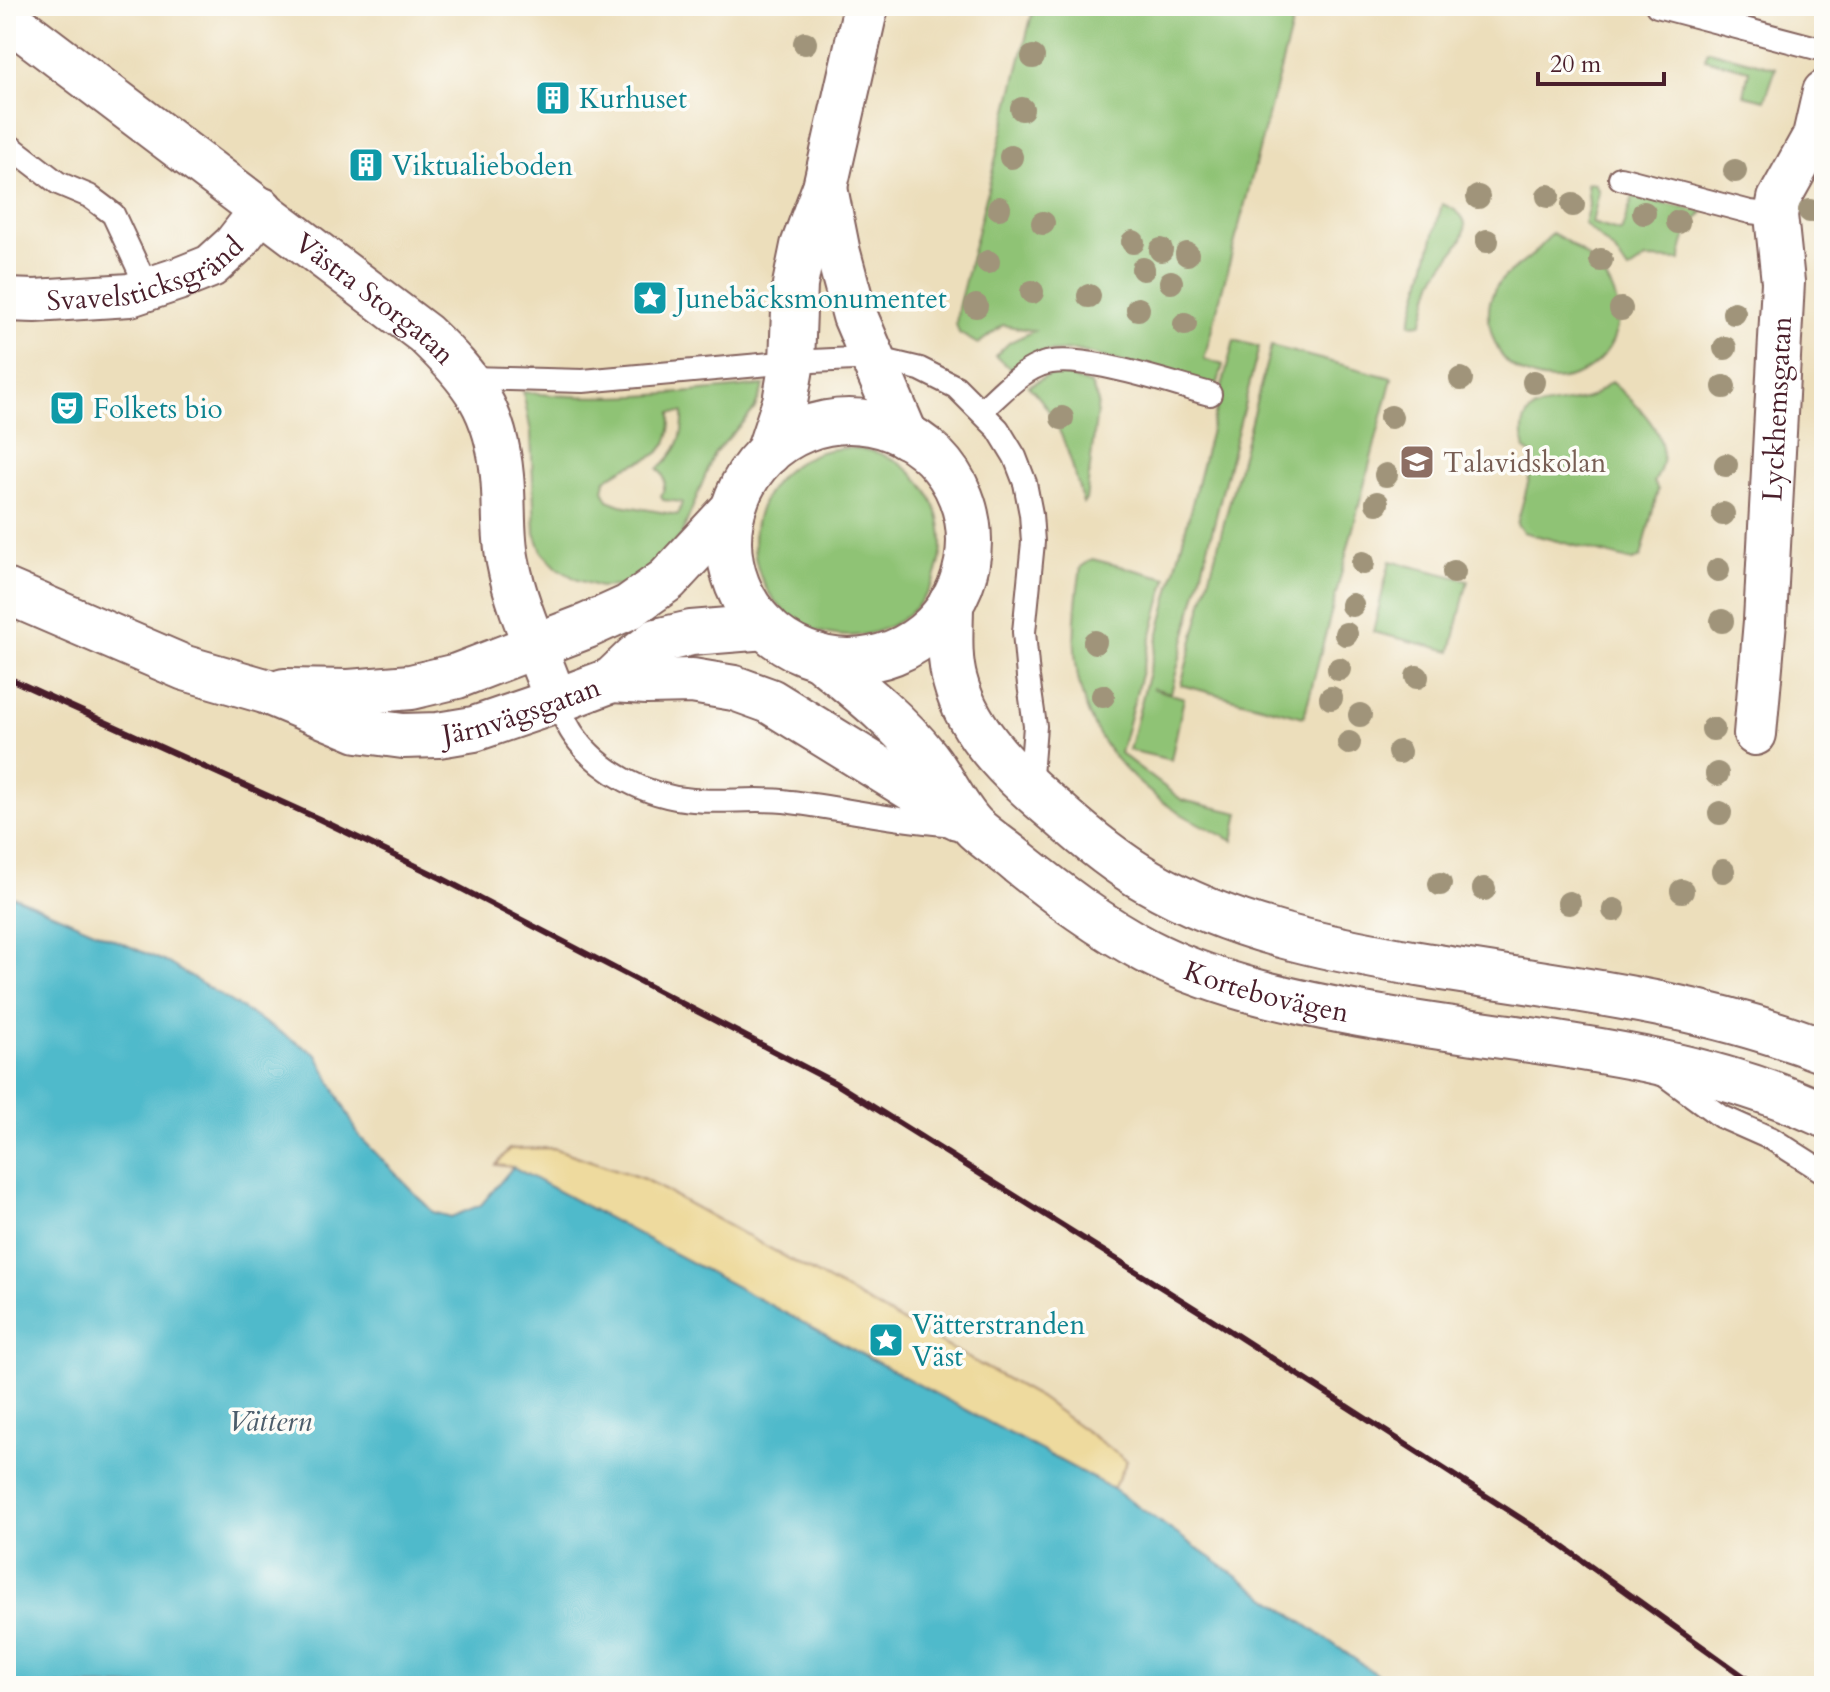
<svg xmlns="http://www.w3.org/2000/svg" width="1830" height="1692" font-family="Cardo,serif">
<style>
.green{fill:#8fc375;stroke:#6c7150;stroke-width:2;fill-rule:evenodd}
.sand{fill:#eeda9e;stroke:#9c7c64;stroke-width:2}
.water{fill:#4fbacb;stroke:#4c6c7b;stroke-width:2}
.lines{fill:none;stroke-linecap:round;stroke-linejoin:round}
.service-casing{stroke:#83625d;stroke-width:26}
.minor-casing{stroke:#83625d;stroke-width:46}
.tertiary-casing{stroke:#83625d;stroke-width:48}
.service{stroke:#fff;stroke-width:22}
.minor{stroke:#fff;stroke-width:42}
.tertiary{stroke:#fff;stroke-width:44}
.rail{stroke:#4a1f2b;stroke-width:6}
.tree{fill:#a0947a}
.labels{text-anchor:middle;stroke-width:7;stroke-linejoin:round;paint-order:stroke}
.culture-label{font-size:28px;fill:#0d838f;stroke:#fdfcf7;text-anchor:start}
.street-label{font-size:28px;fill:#4a1f2b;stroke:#fdfcf7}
.education-label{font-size:28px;fill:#785e54;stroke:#fdfcf7;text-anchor:start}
.water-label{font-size:30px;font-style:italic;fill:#4c5d6b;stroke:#fdfcf7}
</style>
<rect width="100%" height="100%" fill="#fdfcf7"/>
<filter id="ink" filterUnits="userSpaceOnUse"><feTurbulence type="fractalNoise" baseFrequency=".0125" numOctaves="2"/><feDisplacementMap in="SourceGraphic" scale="16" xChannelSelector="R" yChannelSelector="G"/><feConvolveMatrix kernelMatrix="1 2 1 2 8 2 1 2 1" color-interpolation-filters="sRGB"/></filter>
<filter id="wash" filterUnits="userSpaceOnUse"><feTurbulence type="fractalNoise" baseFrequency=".006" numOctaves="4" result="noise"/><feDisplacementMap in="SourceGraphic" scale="32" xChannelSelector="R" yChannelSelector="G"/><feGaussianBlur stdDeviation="1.8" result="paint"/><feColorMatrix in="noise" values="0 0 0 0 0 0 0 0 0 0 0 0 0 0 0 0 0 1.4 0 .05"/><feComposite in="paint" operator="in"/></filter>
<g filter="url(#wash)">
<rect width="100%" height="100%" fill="#ecdebb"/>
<!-- green -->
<path class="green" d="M1034,6H1297L1204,359L1223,365L1217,386L1075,350L1041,352L1024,359L1011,369L995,356L1010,342L1034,331L1003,325L978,344L959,333L956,324L958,308Z
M1708,50L1776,68L1765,100L1744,95L1749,70L1705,59Z
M1587,183L1595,184L1599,192L1592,223L1621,232L1633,197L1703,212C1689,228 1681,239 1681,260L1646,259L1628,271L1615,252L1584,224L1589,205Z
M1442,204C1493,223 1446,253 1434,280C1428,294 1427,309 1422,323L1410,324Z
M1552,233C1578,247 1605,267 1615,297C1631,346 1581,392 1534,377C1517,372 1504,363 1497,347C1488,329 1485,307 1495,289C1503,274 1519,267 1531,256C1539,250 1545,241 1552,233Z
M1234,340L1259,347L1171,693L1152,688L1184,698L1171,760L1129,750Z
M1271,346L1392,378L1304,717L1181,685Z
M1059,373L1091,385L1098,402L1086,500L1083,503C1072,462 1060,415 1028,386L1049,375Z
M1611,382C1639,406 1681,442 1654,482L1658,490L1641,557L1633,561L1523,532L1517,524L1535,457L1525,450C1512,393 1556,410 1590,397C1597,394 1604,387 1611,382Z
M764,385L754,410L714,454L681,536L640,581L620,586L600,587L578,580L557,568L542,552L535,533L531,432L523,392C604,403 683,393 764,385ZM683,412C684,438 678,451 658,469C667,478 666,484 661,496L663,500L682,502L678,515L621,505L608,500L603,490L605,481C635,452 673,470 671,413Z
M754 542a94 94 0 1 1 188 0a94 94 0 1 1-188 0Z
M1092,559L1167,578L1120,753L1182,800L1239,813L1233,841C1213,831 1192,821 1173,809C1079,746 1063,674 1081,567Z
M1390,561L1468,580L1451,651L1373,632Z"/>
<!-- sand -->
<path class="sand" d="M553,1148L644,1179L1039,1397L1127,1461L1113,1489L513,1167L496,1165L509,1149Z"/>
<!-- water -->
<path class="water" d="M6,893L168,963L317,1055L359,1136L433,1212L451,1217L481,1205L513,1167L1113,1489L1393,1686H6Z"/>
</g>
<g filter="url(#ink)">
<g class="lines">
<defs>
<path id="service" d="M1657,6L1824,50
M6,143L58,183L89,196L113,214L148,289
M1620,178L1750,212L1776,215
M469,378L583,381L792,362L874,358L920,369L956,387L998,429L1015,457L1025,483L1031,514L1033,542L1024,632L1028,677L1035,726L1030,788
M981,411C999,395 1017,374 1040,365C1075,350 1171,384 1210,394
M556,701C562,712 566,724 573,734C599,772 647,797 693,800C725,803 759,797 791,802C847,809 900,822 956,825
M1663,1074L1720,1116L1772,1139L1824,1172"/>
<g id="minor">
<path id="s1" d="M6,17L425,334C472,379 496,409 502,476C505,504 502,534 508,562C517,610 540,655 556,701"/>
<path id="s2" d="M6,300L35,301L130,295L181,278L211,266L234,245L262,209"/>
<path id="s3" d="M1755,734L1765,621L1783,282L1776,215L1779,199L1814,136L1824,92"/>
</g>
<g id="tertiary">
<path d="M825,188L838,253L855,316L906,436"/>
<circle cx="849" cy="541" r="120"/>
<path d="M768,453L785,402L792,362L795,285L803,246L825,187L866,6"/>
<path id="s4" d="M6,591L185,668L265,691L358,730L403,736L438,735L474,729L556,701L612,680L636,657L657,641L691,633L766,627"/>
<path d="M951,603C951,628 948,656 955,681C969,735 1016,778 1057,812C1085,837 1115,862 1148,881C1231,929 1325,948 1418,964C1555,987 1694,1000 1824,1051"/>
<path id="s5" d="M817,656C856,688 895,718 927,758C944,780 956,809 975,828C988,840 1004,850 1018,862C1059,895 1100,926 1147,951C1209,983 1280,999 1348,1012C1505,1042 1678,1047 1824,1115"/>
<path d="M612,680L647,682L692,681L734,688L770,701L958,817"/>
<path d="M284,691L349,692L411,687L457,676L587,626L629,607L667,580L733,509"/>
</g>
</defs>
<!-- service casing -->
<use href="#service" class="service-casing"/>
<!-- minor casing -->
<use href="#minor" class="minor-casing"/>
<!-- tertiary casing -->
<use href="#tertiary" class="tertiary-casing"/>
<!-- service -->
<use href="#service" class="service"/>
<!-- minor -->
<use href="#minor" class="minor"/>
<!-- tertiary -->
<use href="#tertiary" class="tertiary"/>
<!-- rail -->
<path class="rail" d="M6,677L319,819L441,878L835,1083L1199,1311L1548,1536L1757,1686"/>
</g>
<!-- trees -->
<g class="tree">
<circle cx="805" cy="43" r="12"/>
<circle cx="1033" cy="57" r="12"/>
<circle cx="1022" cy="109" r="12"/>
<circle cx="1011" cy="157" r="12"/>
<circle cx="1735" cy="171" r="12"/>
<circle cx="1548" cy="196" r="12"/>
<circle cx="1478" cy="197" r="12"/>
<circle cx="1573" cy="205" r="12"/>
<circle cx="999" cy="208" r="12"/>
<circle cx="1810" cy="211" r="12"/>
<circle cx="1644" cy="213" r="12"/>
<circle cx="1678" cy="222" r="12"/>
<circle cx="1043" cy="223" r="12"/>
<circle cx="1487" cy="241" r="12"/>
<circle cx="1133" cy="242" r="12"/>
<circle cx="1161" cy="250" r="12"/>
<circle cx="1187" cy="254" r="12"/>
<circle cx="1601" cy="260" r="12"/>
<circle cx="988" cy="262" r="12"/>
<circle cx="1143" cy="269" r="12"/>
<circle cx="1171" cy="282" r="12"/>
<circle cx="1032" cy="292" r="12"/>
<circle cx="1089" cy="296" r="12"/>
<circle cx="976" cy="306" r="12"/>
<circle cx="1138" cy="309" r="12"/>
<circle cx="1621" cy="309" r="12"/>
<circle cx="1734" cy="313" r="12"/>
<circle cx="1185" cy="324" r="12"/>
<circle cx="1725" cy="348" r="12"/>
<circle cx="1461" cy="379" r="12"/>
<circle cx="1534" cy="382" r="12"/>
<circle cx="1724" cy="387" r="12"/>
<circle cx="1391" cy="417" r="12"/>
<circle cx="1062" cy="418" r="12"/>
<circle cx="1726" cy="465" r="12"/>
<circle cx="1386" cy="475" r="12"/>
<circle cx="1377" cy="503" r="12"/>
<circle cx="1723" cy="514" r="12"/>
<circle cx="1363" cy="563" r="12"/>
<circle cx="1718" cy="570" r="12"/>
<circle cx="1454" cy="572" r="12"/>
<circle cx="1352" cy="605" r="12"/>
<circle cx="1722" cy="621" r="12"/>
<circle cx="1346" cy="634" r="12"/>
<circle cx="1095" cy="642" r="12"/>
<circle cx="1339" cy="669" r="12"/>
<circle cx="1417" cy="677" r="12"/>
<circle cx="1103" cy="696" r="12"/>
<circle cx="1331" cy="698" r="12"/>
<circle cx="1360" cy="715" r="12"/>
<circle cx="1713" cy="729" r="12"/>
<circle cx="1349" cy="743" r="12"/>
<circle cx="1399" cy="752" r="12"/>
<circle cx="1717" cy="774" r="12"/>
<circle cx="1720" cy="813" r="12"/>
<circle cx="1723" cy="871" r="12"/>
<circle cx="1440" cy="884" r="12"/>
<circle cx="1484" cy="889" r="12"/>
<circle cx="1682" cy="891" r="12"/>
<circle cx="1569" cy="903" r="12"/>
<circle cx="1614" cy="910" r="12"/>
</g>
</g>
<!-- icons -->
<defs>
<symbol id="building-square" viewBox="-11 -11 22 22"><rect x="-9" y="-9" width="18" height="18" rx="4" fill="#0f9aa8" stroke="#fdfcf7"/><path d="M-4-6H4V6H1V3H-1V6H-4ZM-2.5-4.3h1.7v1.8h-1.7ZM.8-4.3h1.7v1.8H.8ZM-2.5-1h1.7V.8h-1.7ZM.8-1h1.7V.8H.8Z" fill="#fff"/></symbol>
<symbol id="sight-square" viewBox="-11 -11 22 22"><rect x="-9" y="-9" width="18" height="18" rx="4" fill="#0f9aa8" stroke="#fdfcf7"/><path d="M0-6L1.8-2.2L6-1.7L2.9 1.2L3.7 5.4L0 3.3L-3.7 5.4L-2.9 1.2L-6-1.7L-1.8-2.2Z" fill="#fff"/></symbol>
<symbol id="theatre-square" viewBox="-11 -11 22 22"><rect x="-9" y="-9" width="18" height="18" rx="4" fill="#0f9aa8" stroke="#fdfcf7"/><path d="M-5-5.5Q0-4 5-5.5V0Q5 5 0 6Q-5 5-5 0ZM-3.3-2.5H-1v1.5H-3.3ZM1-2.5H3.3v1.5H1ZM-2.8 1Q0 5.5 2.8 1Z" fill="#fff"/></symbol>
<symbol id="school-square" viewBox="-11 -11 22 22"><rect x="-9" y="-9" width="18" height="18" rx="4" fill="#8d6e63" stroke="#fdfcf7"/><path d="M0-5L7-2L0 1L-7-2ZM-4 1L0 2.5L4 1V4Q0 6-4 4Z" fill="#fff"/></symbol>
</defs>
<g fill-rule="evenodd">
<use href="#building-square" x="533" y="78" width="40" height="40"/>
<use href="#building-square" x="346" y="145" width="40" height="40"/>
<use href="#sight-square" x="630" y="278" width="40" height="40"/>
<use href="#theatre-square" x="47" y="388" width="40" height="40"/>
<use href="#school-square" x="1397" y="442" width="40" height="40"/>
<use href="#sight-square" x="866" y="1320" width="40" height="40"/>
</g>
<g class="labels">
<!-- culture labels -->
<g class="culture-label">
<text x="579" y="108">Kurhuset</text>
<text x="392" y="175">Viktualieboden</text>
<text x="676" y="308">Junebäcksmonumentet</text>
<text x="93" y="418">Folkets bio</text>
<text x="912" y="1334">Vätterstranden<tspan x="912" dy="32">Väst</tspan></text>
</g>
<!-- street labels -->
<g class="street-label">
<text dy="10" stroke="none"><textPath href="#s2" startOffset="144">Svavelsticksgränd</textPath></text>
<text dy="10" stroke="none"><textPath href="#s1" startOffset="464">Västra Storgatan</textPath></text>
<text dy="10" stroke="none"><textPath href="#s3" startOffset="326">Lyckhemsgatan</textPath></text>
<text dy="10" stroke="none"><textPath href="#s4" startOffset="546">Järnvägsgatan</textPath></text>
<text dy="10" stroke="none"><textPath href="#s5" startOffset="574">Kortebovägen</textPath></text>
</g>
<!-- education labels -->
<g class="education-label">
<text x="1443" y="472">Talavidskolan</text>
</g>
<!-- water labels -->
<g class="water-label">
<text x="270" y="1431">Vättern</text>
</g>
</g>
<!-- margin -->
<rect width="1830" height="1692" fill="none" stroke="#fdfcf7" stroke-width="32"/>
<!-- scale -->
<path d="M1538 72v12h126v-12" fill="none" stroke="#4a1f2b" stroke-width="4"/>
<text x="1550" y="72" font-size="24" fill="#4a1f2b" stroke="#fdfcf7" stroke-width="6" paint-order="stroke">20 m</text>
</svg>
